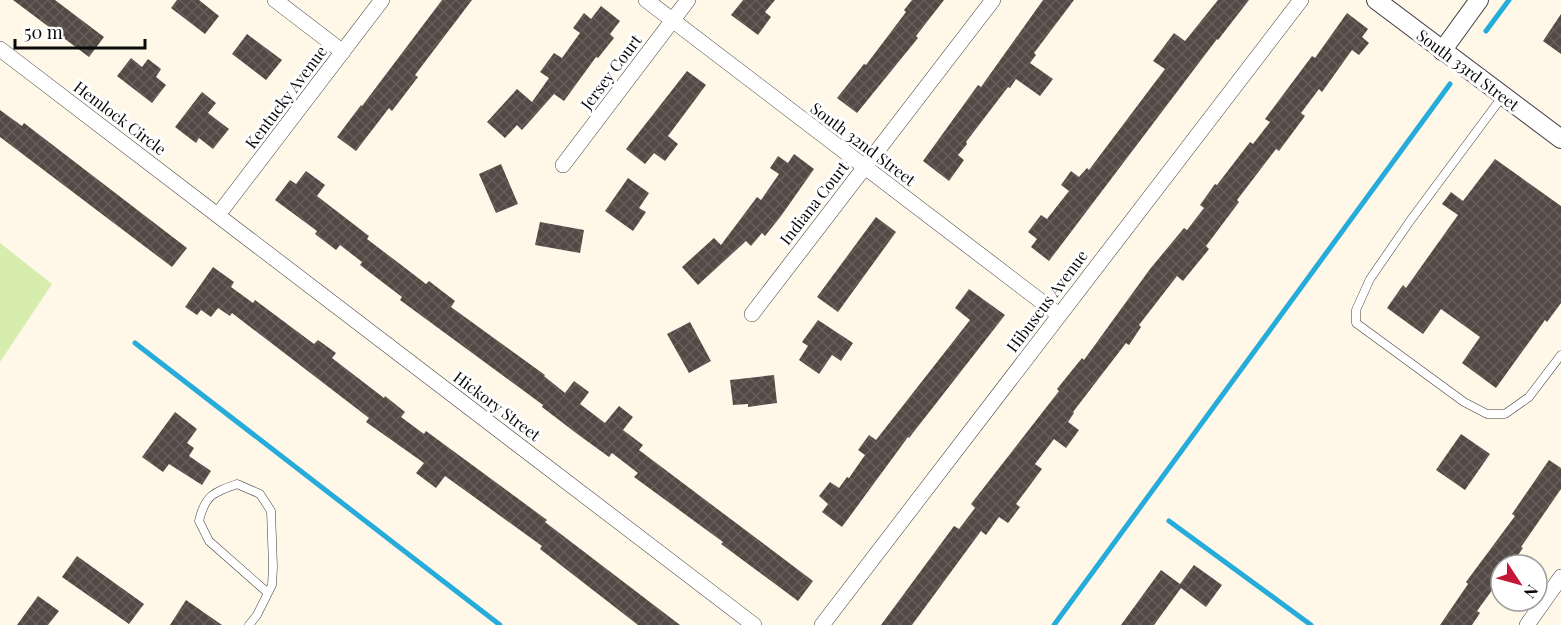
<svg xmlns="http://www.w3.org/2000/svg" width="1561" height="625" font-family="'Playfair Display',serif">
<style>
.green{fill:#d7edad}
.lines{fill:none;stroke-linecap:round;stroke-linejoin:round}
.stream{stroke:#25acda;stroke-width:5}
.building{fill:url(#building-cross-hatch)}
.service-casing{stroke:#3d3d3d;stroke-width:9}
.minor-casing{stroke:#3d3d3d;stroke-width:16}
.tertiary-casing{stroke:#3d3d3d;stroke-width:20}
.service{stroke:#fff;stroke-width:8}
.minor{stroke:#fff;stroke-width:15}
.tertiary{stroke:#fff;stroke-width:18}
.labels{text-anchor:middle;stroke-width:6;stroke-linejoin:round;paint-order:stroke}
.street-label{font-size:16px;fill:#0a0a0a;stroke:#fff}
</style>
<defs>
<pattern id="building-cross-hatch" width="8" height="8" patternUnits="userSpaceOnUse" patternTransform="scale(1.5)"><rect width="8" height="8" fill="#534945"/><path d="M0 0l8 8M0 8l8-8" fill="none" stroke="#675f5c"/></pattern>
</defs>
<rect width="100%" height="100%" fill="#fff7e7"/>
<!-- green -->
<path class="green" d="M0,243L52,284L0,362Z"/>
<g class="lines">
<!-- stream -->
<path class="stream" d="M1486,31L1509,0
M135,343L500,625
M1169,521L1311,625
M1054,625L1450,84"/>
</g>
<!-- building -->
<path class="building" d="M13,0H55L104,37L89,57Z
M177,0H199L219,16L205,34L171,8Z
M442,0H472L415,75L418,77L392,111L389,108L356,151L337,137L361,105L362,106Z
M743,0H775L765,12L771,17L758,35L731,15Z
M912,0H944L916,36L918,38L857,113L837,98L864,64L866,65L906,12L904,10Z
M1043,0H1074L1034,53L1036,55L1030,63L1053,79L1040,96L1016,79L1010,88L1008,87L966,142L967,144L958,155L964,160L949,181L923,161L978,85L981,87Z
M1218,0H1249L1218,40L1217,39L1049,261L1031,247L1037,239L1028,232L1041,215L1047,219L1069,191L1061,185L1071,171L1079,177L1087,168L1089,170L1165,69L1153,61L1174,33L1185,41Z
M601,6L620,21L610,34L614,38L598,58L596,57L564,101L554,94L522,130L517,125L505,138L487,122L517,89L532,102L549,78L540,72L554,53L562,58L580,33L573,28L584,13L591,19Z
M1347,13L1368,29L1362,37L1369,43L1359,55L1352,50L1322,92L1319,89L1301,113L1305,116L1279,151L1276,149L1237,200L1239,202L1206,246L1209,249L1183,281L1177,276L1139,325L1141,327L1129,345L1126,343L1073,412L1074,413L1068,422L1079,430L1066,448L1054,439L1035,464L1042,469L1016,504L1020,507L1008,523L999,517L986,535L981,531L912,625H881L954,526L959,529L975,508L971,504L1059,391L1057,389L1082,358L1084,360L1150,269L1184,228L1187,230L1204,208L1200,205L1215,184L1217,185L1250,142L1253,144L1270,122L1265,119L1312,56L1315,58Z
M1561,14V54L1543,41Z
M247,34L282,60L266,80L232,54Z
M131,58L142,67L148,59L161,69L156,77L166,85L152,103L117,76Z
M687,71L706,85L668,136L678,144L665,161L654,153L645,164L626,149Z
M202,92L216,103L208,113L229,129L213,149L199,138L196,143L175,127Z
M0,110L22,126L24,123L187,248L172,267L0,137Z
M794,154L814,169L781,216L765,236L762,233L751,246L746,241L698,285L682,267L714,238L721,245L757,197L761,200L779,174L770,168L778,156L788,163Z
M1495,159L1561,206V303L1547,322L1545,320L1496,388L1462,363L1480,337L1441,309L1423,334L1387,308L1403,285L1406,288L1458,215L1442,204L1451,192L1463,201Z
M501,164L518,204L496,213L479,174Z
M306,171L325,185L317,196L369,236L367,239L400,264L426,284L429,281L455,301L451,307L545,375L544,376L565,393L574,381L589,392L580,404L605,423L619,406L633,417L623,430L643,445L639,450L813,581L798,601L721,544L723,542L634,477L638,473L612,453L609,457L576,433L542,407L543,405L400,300L402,297L360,265L362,262L340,245L336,250L315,234L317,231L275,200L290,180L296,184Z
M628,178L649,193L639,208L646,212L633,231L605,211Z
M876,217L896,232L838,312L817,297Z
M540,222L584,230L580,253L535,245Z
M213,267L234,282L231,287L253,303L255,300L314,344L318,340L336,353L332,358L384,398L385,396L405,412L401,417L424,434L426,431L547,520L545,522L680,625H638L540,549L542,546L445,476L436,488L416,473L424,463L366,422L369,418L232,313L230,316L218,308L211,317L201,310L197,315L185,307Z
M969,289L1005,315L909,438L908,437L842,527L822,512L828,504L819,496L830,482L839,488L847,477L849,478L865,455L858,450L869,435L876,440L970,320L955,308Z
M818,320L853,343L841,361L832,355L819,374L799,360L808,346L802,342Z
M690,322L711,361L689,373L667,334Z
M774,375L777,403L748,407V404L733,405L730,380Z
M175,412L197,429L187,443L194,448L189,456L211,471L202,485L169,464L163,472L142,457Z
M1461,434L1490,454L1465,490L1436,470Z
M1549,460L1561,468V489L1521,547L1523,548L1511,565H1501V578L1477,611L1480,613L1472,625H1440L1468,584L1466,582L1515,516L1512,514Z
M77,556L144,604L129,624L62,577Z
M1194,565L1222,585L1206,607L1181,588L1154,625H1121L1161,570L1180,584Z
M38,596L59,611L48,625H17Z
M186,600L222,625H170Z"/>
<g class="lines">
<defs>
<path id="service" d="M1502,97L1410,221L1370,279L1356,310V323L1464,402L1487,414H1505L1529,397L1561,355
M249,625L257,615L272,585L273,567L271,511L260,494L237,484C214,492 205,495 199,521L209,541L268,593"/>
<path id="minor" d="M275,0L343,52
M646,0L1059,315
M0,49L754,625
M563,165L688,0
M218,215L382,0
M752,314L993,0
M822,625L1301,0
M1527,625L1561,577"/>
<path id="tertiary" d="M1376,0L1561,139
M1442,51L1479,0"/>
</defs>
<!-- service casing -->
<use href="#service" class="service-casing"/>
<!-- minor casing -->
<use href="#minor" class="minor-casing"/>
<!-- tertiary casing -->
<use href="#tertiary" class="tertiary-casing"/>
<!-- service -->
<use href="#service" class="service"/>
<!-- minor -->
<use href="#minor" class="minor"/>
<!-- tertiary -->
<use href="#tertiary" class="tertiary"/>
</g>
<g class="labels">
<!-- street labels -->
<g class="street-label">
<text transform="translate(1468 70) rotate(37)" y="6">South 33rd Street</text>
<text transform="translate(611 72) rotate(-53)" y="6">Jersey Court</text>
<text transform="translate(286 97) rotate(-53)" y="6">Kentucky Avenue</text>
<text transform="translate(120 118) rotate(37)" y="6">Hemlock Circle</text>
<text transform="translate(863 144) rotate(37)" y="6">South 32nd Street</text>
<text transform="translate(814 203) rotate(-52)" y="6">Indiana Court</text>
<text transform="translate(1047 301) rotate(-53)" y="6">Hibuscus Avenue</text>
<text transform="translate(497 406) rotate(37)" y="6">Hickory Street</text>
</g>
</g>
<!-- north arrow -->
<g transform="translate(1519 583) rotate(126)"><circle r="28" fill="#ffffff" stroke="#9d9d9d" stroke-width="1.5"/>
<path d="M0-4.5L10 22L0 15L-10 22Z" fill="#c61638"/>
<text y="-9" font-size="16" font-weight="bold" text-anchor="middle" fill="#0a0a0a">N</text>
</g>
<!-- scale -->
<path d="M15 39v9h130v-9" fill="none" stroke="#0a0a0a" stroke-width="3"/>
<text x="24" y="39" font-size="18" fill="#0a0a0a" stroke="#ffffff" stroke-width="4.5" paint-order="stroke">50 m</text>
</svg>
